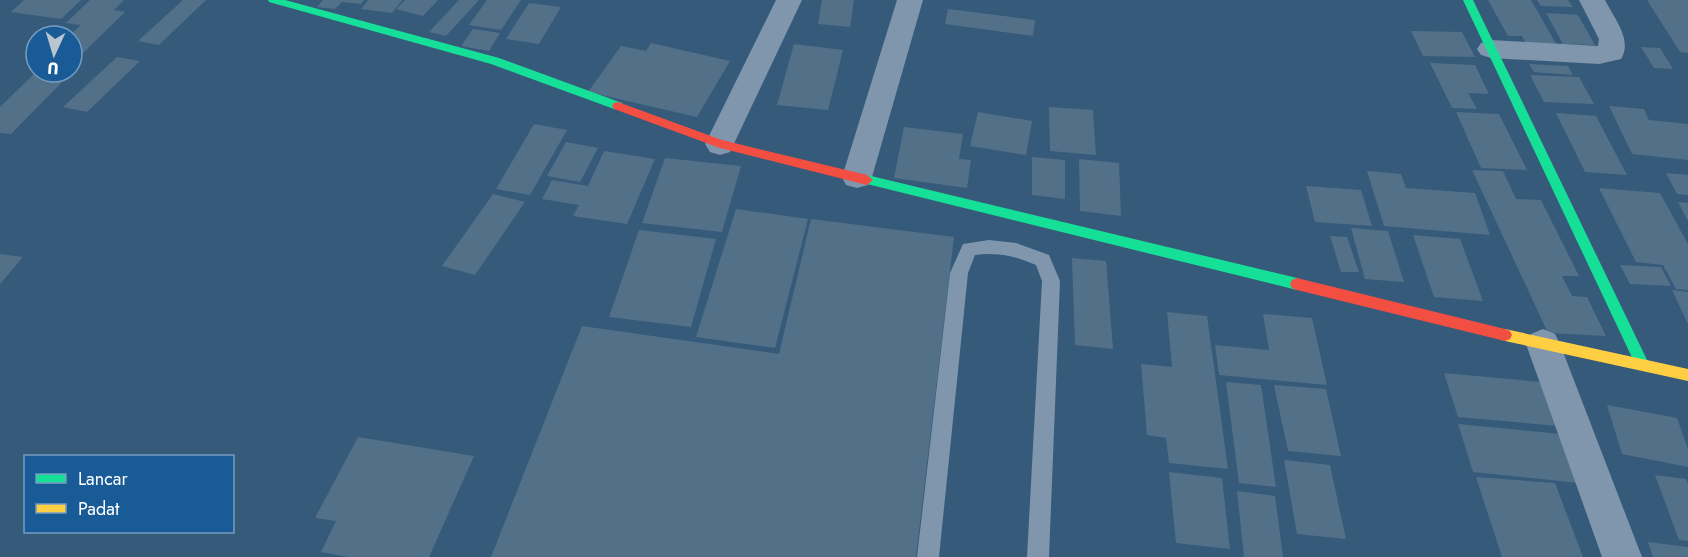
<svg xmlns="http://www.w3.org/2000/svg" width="1688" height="557" font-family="Jost,sans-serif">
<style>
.building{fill:#537089}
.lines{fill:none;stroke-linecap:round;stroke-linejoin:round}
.lane{fill:#7f96ad;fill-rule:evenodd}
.street{fill:#7f96ad;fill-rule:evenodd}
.fast{fill:#16e098;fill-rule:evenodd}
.slow{fill:#ffcf43;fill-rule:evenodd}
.jam{fill:#f24e42;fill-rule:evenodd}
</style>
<rect width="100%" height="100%" fill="#365a7a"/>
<!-- building -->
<path class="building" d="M24,0H81L61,19L11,12Z
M90,0H124L114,10L125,12L81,55L72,54V36H69L81,25L66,23Z
M183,0H206L159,45L138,41Z
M323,0H364L361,4L342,2L335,9L317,7Z
M368,0H402L392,13L361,9Z
M405,0H438L423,16L396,9Z
M459,0H479L446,36L429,32Z
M487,0H521L501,30L469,25Z
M822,0H854L850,27L818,24Z
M1488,0H1531L1559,49L1528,48L1522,36H1508Z
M1537,0H1568L1573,7L1541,6Z
M1647,0H1688V53L1680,52Z
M529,3L561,7L539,44L506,39Z
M948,9L1035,20L1033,36L945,24Z
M1546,13L1578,15L1595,45L1563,44Z
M473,29L500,33L489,51L461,46Z
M1411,31L1462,32L1475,57L1423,56Z
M651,43L730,61L697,117L588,92L621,46L646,51Z
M794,44L843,50L828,110L777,105Z
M1641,47L1660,48L1673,69L1654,68Z
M117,57L140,61L87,112L63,107Z
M1430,63L1475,65L1489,94L1468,93L1477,109L1452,108Z
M1529,64L1568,66L1573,75L1534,72Z
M36,72H72L11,134L0,133V107Z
M1530,75L1579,77L1594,104L1544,102Z
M1609,106L1644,109L1649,120L1688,124V160L1632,154Z
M1049,107L1093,110L1096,155L1050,151Z
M978,112L1032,121L1026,155L970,146Z
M1456,112L1499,114L1527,170L1481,168Z
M1556,113L1596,116L1627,175L1585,172Z
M534,124L567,130L530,195L496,189Z
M904,127L963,134L959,159L971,160L967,188L894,178Z
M566,142L598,148L580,182L547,176Z
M604,151L655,159L627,224L573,216L579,205L542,199L552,180L588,186Z
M1032,157L1065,160V199L1032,195Z
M665,158L741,166L722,232L642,223Z
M1079,159L1119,163L1121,216L1080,211Z
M1472,170L1503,171L1516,199L1541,200L1579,276H1562L1572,296L1587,297L1606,336L1548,333Z
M1367,171L1401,174L1406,188L1475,193L1490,235L1384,226Z
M1666,173L1688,175V195L1677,194Z
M1306,186L1361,190L1372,226L1315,222Z
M1599,188L1660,193L1688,244V290L1676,289L1663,265L1636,262Z
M493,194L525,202L475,275L442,266Z
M1678,202L1688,203V221Z
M736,209L808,219L775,348L696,337Z
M811,219L954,237L916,557H491L582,326L779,354Z
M1351,228L1388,231L1404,282L1365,279Z
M639,230L716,239L691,327L609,317Z
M1413,235L1460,239L1483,301L1434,297Z
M1330,236L1347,237L1359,272H1341Z
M0,254L23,257L0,284Z
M1072,258L1106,261L1113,349L1075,345Z
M1620,265L1661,267L1671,286L1630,284Z
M1672,290L1688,292V324Z
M1167,312L1207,316L1228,469L1169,463L1166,438L1147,435L1141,364L1172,367Z
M1263,314L1312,318L1327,385L1219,375L1215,345L1269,350Z
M1444,373L1541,382L1559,426L1458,417Z
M1226,382L1261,385L1276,487L1239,483Z
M1274,385L1326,389L1341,456L1288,451Z
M1607,405L1677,418L1688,449V467L1622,454Z
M1458,424L1561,434L1580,483L1473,472Z
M358,437L474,456L429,557H348L321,552L336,521L315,518Z
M1284,460L1330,465L1346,539L1297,534Z
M1169,472L1222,478L1230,549L1176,543Z
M1655,475L1686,479L1688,484V541L1679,540Z
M1476,477L1555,483L1583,557H1502Z
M1237,491L1275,496L1283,557H1244Z
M1648,542L1688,547V557H1653Z"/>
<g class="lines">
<!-- lane -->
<path class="lane" d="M989,240L1016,243L1049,255L1060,281L1049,557H1027L1042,281L1036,265C1016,256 997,252 975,255L968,273L939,557H917L950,273L963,244Z"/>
<!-- street -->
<path class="street" d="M776,0H802L730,152L720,155L710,152L705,144Z
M897,0H923L872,177L868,185L857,188L846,185L842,177Z
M1579,0H1605C1614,18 1633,40 1621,59L1599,64L1491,58L1481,55L1477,49L1481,43L1491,40L1598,46L1599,39Z
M1543,329L1555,334L1560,344L1642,557H1602L1526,344L1531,334Z"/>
<!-- fast -->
<path class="fast" d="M268,0H285L499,58L622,103L624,106L622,109H614L491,64L269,2Z
M1463,0H1473L1649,364L1647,368L1642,370L1637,368Z
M867,175L1297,278L1302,280L1304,284L1302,288L1297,290L863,183L861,180Z"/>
<!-- slow -->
<path class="slow" d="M1505,329L1688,369V381L1505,341L1500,339L1498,335L1500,331Z"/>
<!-- jam -->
<path class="jam" d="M618,102L722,140L867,175L873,180L867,185L720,148L614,109L612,106L614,103Z
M1297,278L1505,329L1510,331L1512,335L1510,339L1505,341L1297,290L1292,288L1290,284L1292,280Z"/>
</g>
<!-- legend -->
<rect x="24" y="455" width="210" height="78" fill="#195b97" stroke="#759dc1" stroke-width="1.5"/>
<rect x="36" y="474" width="30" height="9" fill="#16e098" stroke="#759dc1" stroke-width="1.5"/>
<text x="78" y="485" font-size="18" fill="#ffffff">Lancar</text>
<rect x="36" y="504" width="30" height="9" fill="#ffcf43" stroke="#759dc1" stroke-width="1.5"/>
<text x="78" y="515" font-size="18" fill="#ffffff">Padat</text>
<!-- north arrow -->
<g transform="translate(54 54) rotate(184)"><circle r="28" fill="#195b97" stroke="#759dc1" stroke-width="1.5"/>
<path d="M0-4.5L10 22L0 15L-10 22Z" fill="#b9c5d0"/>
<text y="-9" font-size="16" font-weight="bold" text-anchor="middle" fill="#ffffff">U</text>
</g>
</svg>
